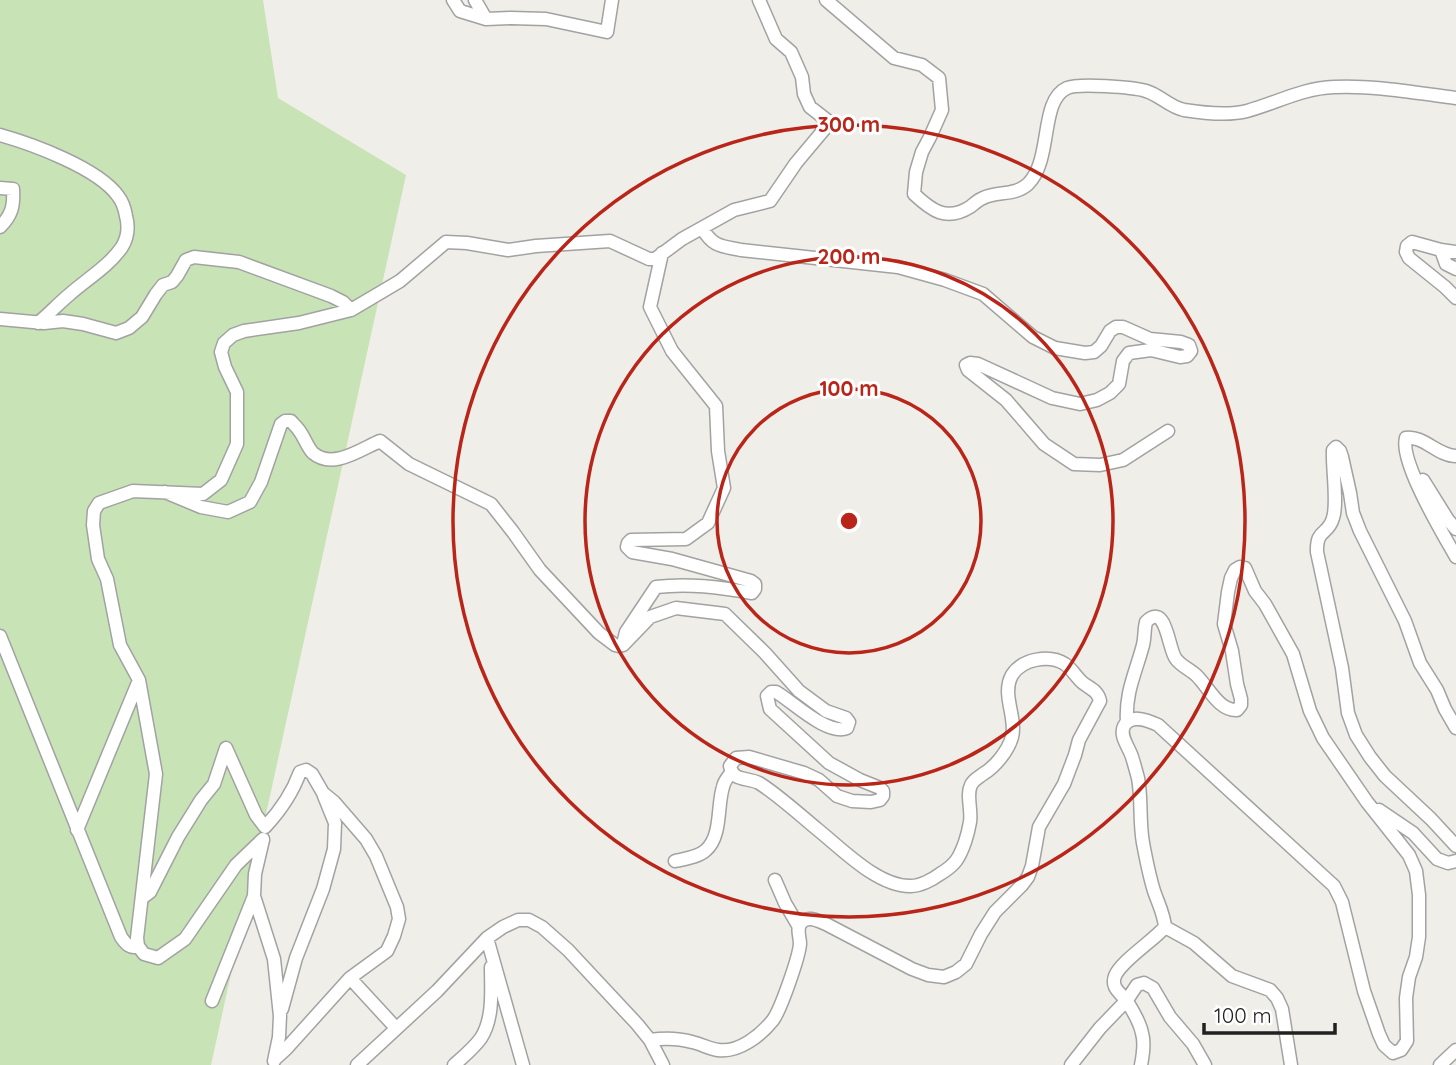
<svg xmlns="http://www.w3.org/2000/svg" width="1456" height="1065" font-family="Quicksand,sans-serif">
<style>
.grass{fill:#c8e3b5}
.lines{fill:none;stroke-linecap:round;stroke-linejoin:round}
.minor-casing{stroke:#a2a2a2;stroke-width:15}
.minor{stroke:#fff;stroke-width:12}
.ring{fill:none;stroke:#b92619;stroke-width:3.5}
.centre{fill:#b92619;stroke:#fff;stroke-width:3.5}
.ring-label{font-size:21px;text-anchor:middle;font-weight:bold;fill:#b92619;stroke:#fff;stroke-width:6;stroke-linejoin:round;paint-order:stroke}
</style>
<rect width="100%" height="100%" fill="#f0eee9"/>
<!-- grass -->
<path class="grass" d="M0,0H263L278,98L406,175L211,1065H0Z"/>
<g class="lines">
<defs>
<path id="minor" d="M453,0L460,11L486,19
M475,0L486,19L511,18L546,19L607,32L612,0
M826,0L894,58L922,65L939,78L942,110L930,137L922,152L916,172L914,194C931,210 946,222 970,207C974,204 978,200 983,198C997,191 1015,196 1028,184C1053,159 1039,101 1067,88C1078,83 1133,87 1146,91C1160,95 1169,107 1184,110C1203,113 1228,116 1247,111C1276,103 1303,88 1334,87C1374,85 1416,93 1456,98
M0,135C32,144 98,168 118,196C122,201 125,210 126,216C129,227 128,237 122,247C109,266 87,279 70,294C59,303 49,314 38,323
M0,188L13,189C14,206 12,215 0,227
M702,228C713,247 721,246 741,250L898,267L945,280L983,294L1033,337L1055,348L1085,353L1094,352L1101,346L1110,331L1116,327H1123L1150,339L1181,342L1189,345L1191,351L1187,356L1180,357L1151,350L1129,353L1123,361L1119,384L1110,393L1097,400L1080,404L1052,398L978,364L970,363L966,365L968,370L1006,400L1044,444L1074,464L1100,465L1123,460L1168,431
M1441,250L1412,242L1407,246L1406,252L1409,258L1445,287L1456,298
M1456,252L1441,250L1446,264L1456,269
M0,319L44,323L63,321L83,324L116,333L129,328L142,317L156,294L163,285L172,282L177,276L186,260L194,257L239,262L331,296L343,302L351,310
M1456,456C1438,456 1423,435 1406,438C1399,461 1443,534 1456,557
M1423,480L1448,520L1456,529
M165,492L201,507L228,512L250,502L261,482L281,424L285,421H291C293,424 296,426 298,429C304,436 307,447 313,453C333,470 361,449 380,441L409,464L491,504L513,532L540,570L599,633L615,645L619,646L623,645L650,617L676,608L725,614L765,653L799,691L826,711L846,718L849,722L847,728C827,736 792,701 776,692H771L767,696L770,709L829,763L860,780L880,788L883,791V796L880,800L871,802L852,801L837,796L819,780L804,773L749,757L736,758L730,766C733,782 747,777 759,783C777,794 800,815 817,829C842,849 878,887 911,886C920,886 932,880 940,874C955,865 959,859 965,842C967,836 969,828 970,822C972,810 966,795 971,785C974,779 978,778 983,774C995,767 1008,751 1012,737C1017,717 1001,694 1012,675C1022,659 1049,654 1065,664C1072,669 1076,677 1083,683C1091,689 1098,691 1100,701L1079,740L1075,755L1064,784L1039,827L1032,866L1028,877L1022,885L995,912L981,934L966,964L956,972L944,977L928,975L912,969L826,924C818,921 808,915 801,923C796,929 800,936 800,944C799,957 781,1009 773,1020C761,1035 739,1053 718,1050C710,1049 701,1044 692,1042C678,1038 664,1038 650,1040
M0,636L121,937C126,944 130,949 138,946
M624,640L626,632L656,587C688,583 719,587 752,593L755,589V584L751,581L672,559L632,552L627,547L628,543L631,540L686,539L708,523L724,488L718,451L716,406L672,351L650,307L662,253
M1127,722C1125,692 1136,672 1143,645C1145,637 1144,630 1146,622C1167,601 1168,650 1176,659C1181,666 1191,670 1197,676C1209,688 1219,711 1237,710L1241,705V699L1237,684L1232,651L1224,624L1228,592L1231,578L1235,570L1240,567L1245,568L1255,591L1265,604L1293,654L1310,711L1323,738L1367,802L1409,855L1416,871L1419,895V937L1416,957L1409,977L1406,998L1407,1041L1401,1050L1393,1053L1384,1045L1379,1034L1364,991L1342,902L1334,886L1158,725C1149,721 1131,713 1124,726C1119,736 1129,747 1132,757C1134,763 1136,771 1138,778C1142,799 1139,821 1143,843C1146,859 1149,875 1154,891C1158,903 1164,914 1165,927C1153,941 1121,961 1115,976C1110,989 1123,994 1128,1003C1133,1011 1140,1023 1142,1033C1145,1043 1143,1055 1141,1065
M1456,728L1445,709L1437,690L1420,663L1405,621L1360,531L1353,513L1350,493L1342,457L1340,451L1336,447L1333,450C1332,468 1338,503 1333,518C1328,536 1316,528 1317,552L1342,668L1348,713L1356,735L1370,757L1385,776L1431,819L1456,846
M1379,810L1413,833L1437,859L1448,863L1456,861
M77,830L139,680
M263,839L236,865L185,939L158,958L144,954L138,946L137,938L156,774L139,680L120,645L107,579L98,559L93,525L94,511L99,503L133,491L203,494L221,480L237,444V392L225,367L221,352L224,343L233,335L244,331L299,323L351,310L400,281L446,242L467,243L508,250L536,246L610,241L649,259H655L682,239L734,210L770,201L796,163L827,126L828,121L810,107L804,94L802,77L791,52L776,39L759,0
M263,840L255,874L254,896L274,959L280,1016L279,1037L274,1061
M675,861C684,859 699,857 706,850C722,836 717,805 723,787C724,781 728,777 731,773
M775,880L785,903L799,927
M142,898L150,892L178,837L201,800L214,784L226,748L256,815L265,827C281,810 292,794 300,772L306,770L312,774L323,793L334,802L366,839L376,856L397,907L399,919L394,936L387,951L350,978L286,1049L275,1059
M1165,927L1194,943L1232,976L1270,990L1277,998L1282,1009L1291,1065
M487,938L523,1065
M350,978L396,1028
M212,1001L254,896
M282,1009L296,958L323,889L334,849L335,823L324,796
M357,1065L437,991L487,938L503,927L518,920H529L542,927L568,950L637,1024L650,1040L663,1065
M454,1065C463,1057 474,1048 481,1038C494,1018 491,989 491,967
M1071,1065L1100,1028L1127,1000L1137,985L1144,983L1153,988L1170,1017L1193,1044L1205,1065
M1440,1065L1456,1050"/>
</defs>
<!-- minor casing -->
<use href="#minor" class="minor-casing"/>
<!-- minor -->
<use href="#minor" class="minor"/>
</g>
<!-- distance rings -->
<g class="ring">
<circle cx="849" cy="521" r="132"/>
<circle cx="849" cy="521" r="264"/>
<circle cx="849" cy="521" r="396"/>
</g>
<circle cx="849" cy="521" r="10" class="centre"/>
<g class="ring-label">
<text x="849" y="132">300 m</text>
<text x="849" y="264">200 m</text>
<text x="849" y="396">100 m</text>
</g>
<!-- scale -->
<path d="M1204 1023v10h131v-10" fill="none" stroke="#212121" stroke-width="3.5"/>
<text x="1214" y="1023" font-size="21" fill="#212121" stroke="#ffffff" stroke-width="5" paint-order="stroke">100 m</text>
</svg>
